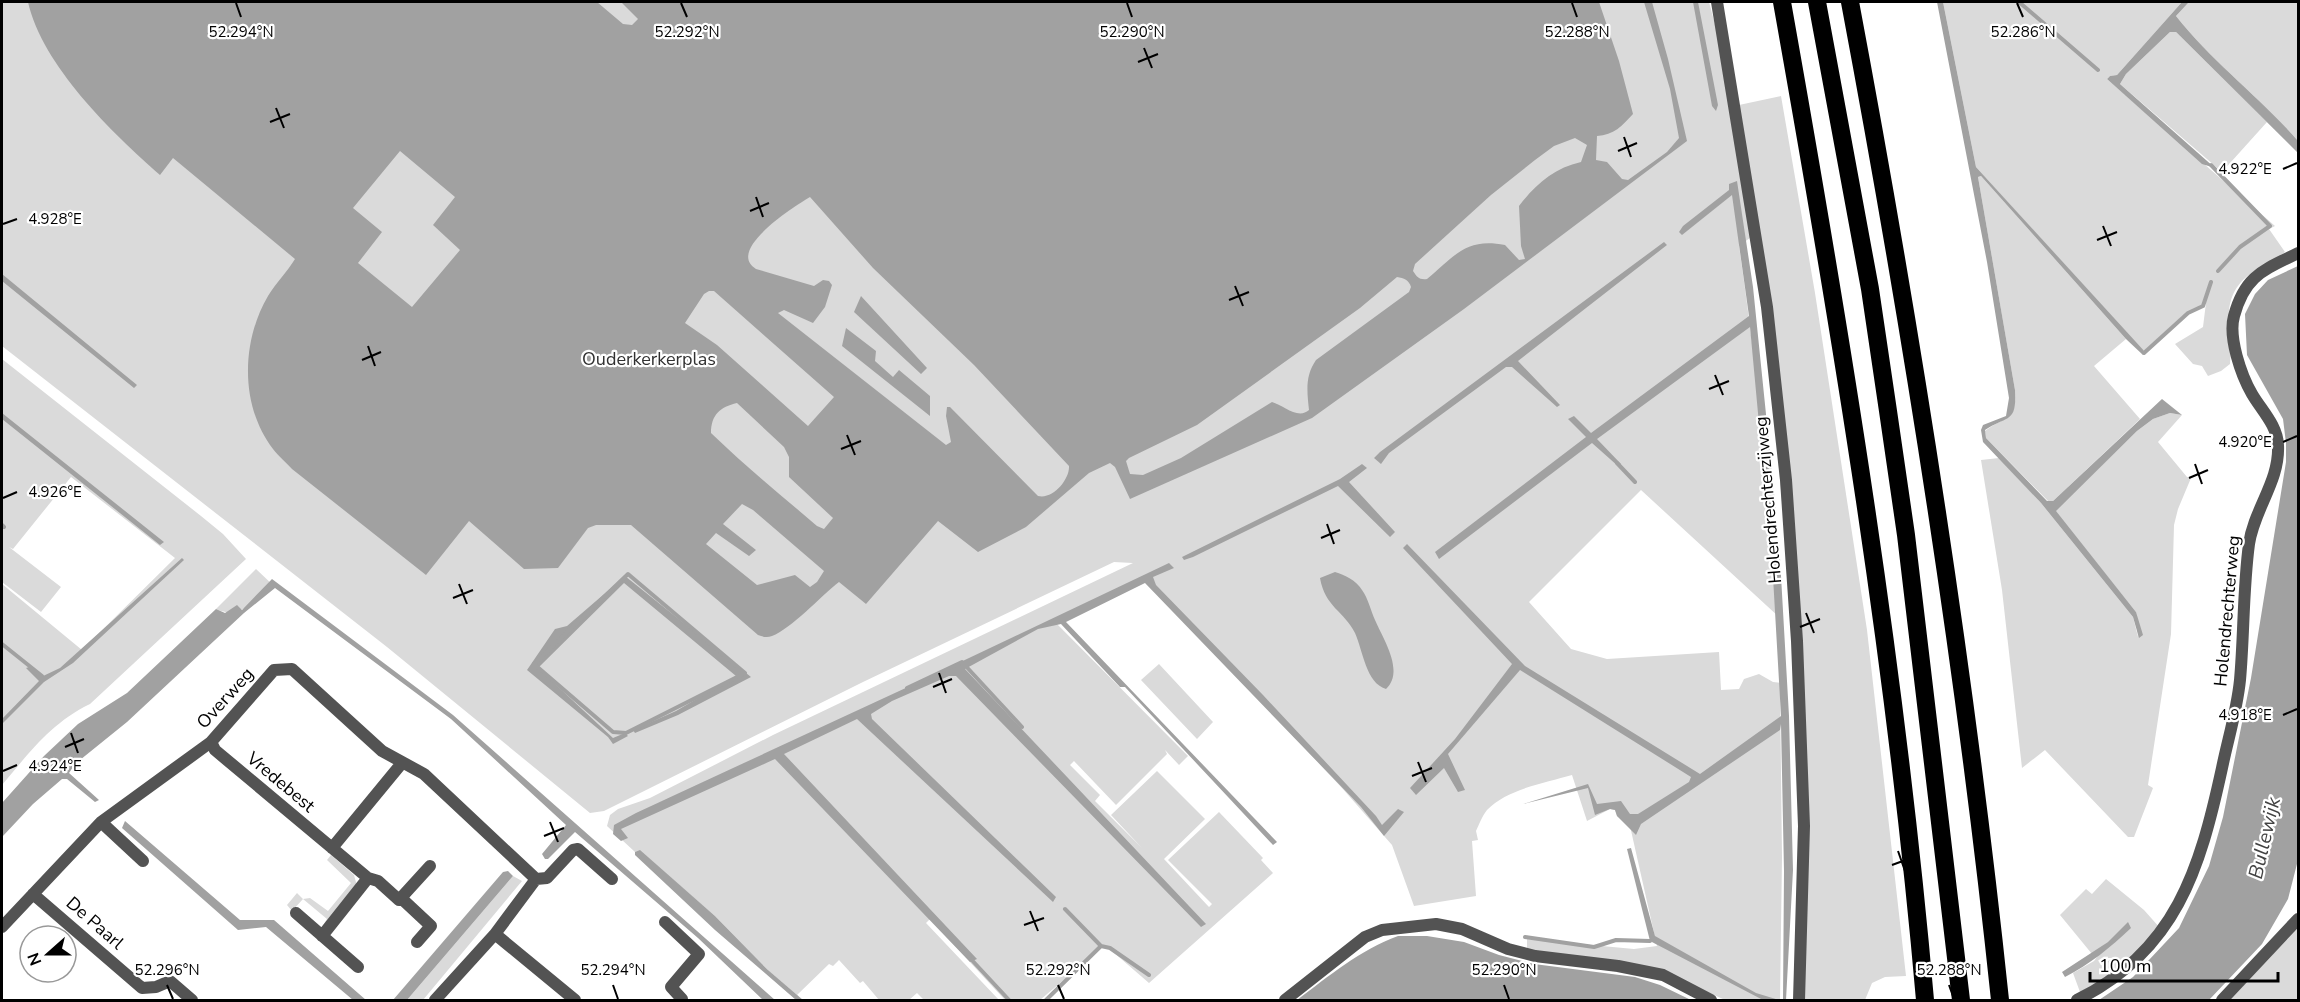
<svg xmlns="http://www.w3.org/2000/svg" width="2300" height="1002" font-family="'Nunito Sans',sans-serif">
<style>
.green{fill:#dadada}
.water{fill:#a1a1a1;fill-rule:evenodd}
.lines{fill:none;stroke-linecap:round;stroke-linejoin:round}
.stream{stroke:#a1a1a1;stroke-width:4}
.minor{stroke:#535353;stroke-width:12}
.tertiary{stroke:#535353;stroke-width:12}
.motorway{stroke:#000;stroke-width:18}
.ticks{fill:none;stroke:#000;stroke-width:2}
.labels{text-anchor:middle;stroke-width:4.5;stroke-linejoin:round;paint-order:stroke}
.park-label{font-size:18px;fill:#313131;stroke:#fff}
.street-label{font-size:18px;fill:#000;stroke:#fff}
.water-label{font-size:20px;font-style:italic;fill:#424242;stroke:#fff}
.ticks-label{font-size:15px;text-anchor:middle;fill:#000;stroke:#fff;stroke-width:4.5;stroke-linejoin:round;paint-order:stroke}
</style>
<rect width="100%" height="100%" fill="#fff"/>
<!-- green -->
<path class="green" d="M2,2H1709L1740,118L1739,105L1781,96L1815,293L1867,630L1906,976L1885,977L1872,983L1865,1000H1804L1807,783L1758,232L1739,246C1757,369 1769,493 1779,617L1641,490L1529,602L1571,649L1607,659L1719,652L1721,690L1739,689L1744,679L1759,674L1773,682L1783,683L1780,688L1782,857L1780,1000H1725L1675,977L1527,952V939L1634,949L1657,946L1630,826L1617,816L1615,810L1610,809L1587,821L1572,775C1545,783 1507,789 1487,810C1482,816 1479,825 1476,831L1478,840L1472,841L1476,896L1414,906L1392,845L1342,788L1146,579L1055,622L1188,756L1179,765L1165,750L1167,754L1116,805L1074,761L1070,765L1100,795L1095,801L1142,848L1111,815L1157,771L1205,819L1164,859L1209,907L1212,904L1168,860L1219,812L1263,858L1261,860L1273,873L1149,983L1105,945L1040,1000H1005L930,919L926,923L999,1000H924L917,993L909,1000H879L863,981L860,983L839,960L833,966L829,964L797,995L769,971L715,916L640,851L635,852L607,826L610,815L618,809L650,798L773,735L1133,563L1114,562L863,682L604,811L590,813L387,647L2,346Z
M1943,2H2182L2117,75L2110,76L2107,79L2275,226L2269,229L2285,252C2276,260 2264,264 2254,271C2216,297 2233,327 2230,364L2221,371L2208,376L2202,366L2193,364L2175,344L2203,327L2206,303L2182,316L2145,350H2142L1976,167Z
M2189,2H2298V141C2260,97 2212,62 2176,16Z
M2170,32H2176L2267,122L2222,172L2120,84L2126,74Z
M1981,176L2126,339L2094,366L2140,419L2053,501H2048L1986,438L1985,431C2006,415 2017,422 2015,390L1978,177Z
M2,359L201,516L223,534L246,559L90,704C51,723 30,752 2,785V584L82,650L175,558L71,477L13,549L9,547L61,587L41,612L2,582Z
M2170,413L2182,415L2158,442L2187,477L2191,478L2178,509L2174,525L2171,634L2148,785L2153,788L2134,837H2128L2045,750L2022,768L2002,590L1981,460L1999,458L2041,503L2133,617L2138,637L2136,612L2055,511L2137,431L2153,419Z
M256,569L275,587C258,599 238,620 216,609Z
M1159,664L1213,722L1197,739L1141,680Z
M331,855L354,875L357,886L322,927L327,919L303,899L292,911L287,905L297,893L303,899L310,898L328,911L351,883L327,860Z
M513,876L522,881L423,1000H407Z
M2106,879L2144,910L2160,928L2122,970L2080,992L2073,973L2094,961L2108,942L2092,954L2060,915L2086,889L2092,894Z
M2298,928V1000H2230Z"/>
<!-- water -->
<path class="water" d="M28,2H597L623,24L632,25L638,19L621,2H1599L1619,61L1633,114C1622,126 1614,135 1597,136L1596,160L1607,162L1622,179L1628,180L1667,152L1679,138L1670,89L1644,2H1652L1668,59L1687,141L1464,309L1312,418L1130,499L1115,467L1110,463L1089,473L1026,527L978,552L938,521L866,604L839,582C821,596 791,629 772,636C767,638 763,637 758,635L631,525H596L588,528L558,568L524,569L469,521L426,575L292,469C286,462 278,456 273,449C240,406 241,342 268,296C276,283 287,272 295,259L173,158L160,175C112,133 42,65 28,2ZM1575,138L1587,145L1581,162C1554,168 1535,185 1519,206L1521,246L1525,259L1519,260L1505,245C1466,237 1455,256 1427,279C1419,280 1417,277 1413,271L1415,264L1491,195L1535,160L1554,146ZM400,151L455,197L433,225L460,250L412,307L358,263L382,232L353,208ZM810,197L873,268L974,365L1069,466C1070,479 1053,500 1038,496L950,407H947L946,416L951,442L946,445L778,313L784,310L813,323L825,307L832,285L829,281L823,280L814,286L756,269C725,250 795,206 810,197ZM1397,277C1404,278 1409,280 1411,287L1409,292L1316,360C1305,376 1307,391 1309,410C1298,420 1283,405 1272,402L1181,458L1143,475L1130,474L1126,461L1129,458L1197,425L1360,308ZM709,291H714L834,397L808,426L717,345L685,323L704,294ZM737,403L784,447L789,457V477L833,518L824,529L817,526C781,495 745,466 711,433C711,415 720,407 737,403ZM742,504L753,510L824,571L817,582L810,587L795,575L757,585L706,544L716,533L749,556L756,550L723,524Z
M1693,2H1698L1718,105L1716,111L1712,106Z
M1937,2H1943L1976,167L2146,353L2143,355L2126,339L1981,176L1978,177L2015,390C2017,424 2007,415 1985,430L1986,438L2047,501H2053L2162,399L2182,415L2170,413L2153,419L2137,431L2056,511L2136,612L2143,635L2139,638L2133,617L2041,503L1983,442L1981,430L1983,425L2006,416L2009,398L1987,262Z
M2182,2H2189L2176,16C2212,62 2260,97 2298,141V153L2176,32H2170L2126,74L2120,84L2215,168L2202,164L2107,79L2110,76L2117,75Z
M1737,181L1753,287L1776,512L1767,510L1750,327L1597,439L1621,464L1619,467L1592,443L1439,559L1435,552L1586,437L1568,419L1574,416L1591,433L1749,316L1732,195L1682,235L1679,232L1683,226L1729,190V184Z
M1664,242L1667,245L1518,361L1560,405L1557,407L1512,367H1506L1389,453L1381,464L1374,458L1380,452Z
M2298,266V860L2288,899L2262,944L2209,1000H2099L2133,977L2179,928L2209,866L2223,817L2251,678L2286,462V443L2283,419L2247,355L2245,314L2255,294L2268,280Z
M2,274L137,385L134,388L2,281Z
M861,296L927,368L921,374L854,312Z
M846,328L876,351L875,361L893,377L899,370L930,396V416L842,346Z
M2,413L164,542L160,545L2,419Z
M1362,464L1367,468L1349,482L1395,532L1390,537L1338,486L1193,557L1184,560L1182,557L1340,479Z
M1779,541L1789,716L1793,870L1786,1000H1783L1784,871L1781,724L1780,730L1641,824L1636,835L1617,816L1615,810L1610,809L1595,815L1588,788L1523,804L1588,784L1597,804L1621,801L1630,814H1638L1689,782L1691,777L1520,670L1448,754L1465,790L1458,792L1444,768L1416,795L1410,788L1455,739L1512,664L1403,548L1407,544L1525,666L1700,774L1781,716L1771,542Z
M182,558L184,560L73,663L44,682L2,724V719L39,681L26,668L29,667L41,677L60,668Z
M1169,563L1174,568L1153,577L1156,585L1263,695L1376,816L1382,825L1398,809L1404,812L1384,836L1361,807L1145,583L1066,622L1277,842L1273,845L1125,687H1120L1061,624L1038,629L965,669L1206,924L1201,927L956,676H949L892,701L871,714L872,719L1056,897L1053,902L857,719L784,754L977,959L970,962L775,759L621,829L628,838L621,841L613,834L614,825L636,813L910,686Z
M1335,572C1345,575 1356,580 1362,590C1368,598 1371,611 1375,620C1383,639 1405,671 1386,689C1366,683 1363,651 1355,633C1344,611 1325,607 1320,578Z
M625,576L751,677L678,715L635,733L633,730L676,711L736,676L624,583L538,668L613,738L625,733L628,736L613,744L608,737L527,670L555,629L567,626Z
M272,579L453,715L775,1000H763L698,938L575,832L548,859H545L542,854L566,825L451,719L275,588L244,613L127,722L75,764L69,773L99,800L95,802L67,779H62L33,804L2,837V803L44,756L78,724L127,693L216,609L225,613L237,605L242,610Z
M125,821L240,920H274L366,1000H353L266,927L238,930L122,828Z
M1631,848L1655,936L1756,993L1779,1000H1763L1650,941L1627,849Z
M640,850L715,916L768,970L803,1000H796L715,930L635,855V852Z
M508,871L513,876L407,1000H393L503,872Z
M2128,922L2131,928C2110,948 2090,964 2065,977L2062,972L2108,942Z
M1398,936H1427L1464,942L1499,955L1534,964L1635,977L1660,985L1691,1000H1297C1329,976 1360,950 1398,936Z"/>
<g class="lines">
<!-- stream -->
<path class="stream" d="M2019,2L2098,70
M2211,165L2270,226L2240,247L2218,271
M2144,353L2188,313L2203,306L2211,282
M1617,463L1635,482
M2,525L4,527
M628,574L745,673L626,733L613,732L534,664Z
M2,644L42,676
M907,688L962,662L1022,727
M1065,909L1101,946L1110,948L1149,975
M1525,937L1594,947L1616,940L1650,941
M969,957L1009,1000
M1046,1000L1101,946"/>
<!-- minor -->
<path class="minor" d="M1717,2L1767,307L1786,480L1797,641L1804,826L1799,1000
M211,742L215,750L368,878L378,881L399,900L430,866
M101,822L143,861
M332,848L402,763
M33,894L142,988L156,987L170,981L192,1000
M401,898L431,926L417,942
M296,913L358,967
M665,922L699,954L671,987L682,999L680,1000
M2,927L101,822L211,742L274,670L292,669L382,751L424,774L536,879
M495,934L575,1000
M322,936L368,878
M435,1000L495,934L536,879L547,878L573,850L578,849L612,879
M1285,1000L1365,937L1382,930L1436,924L1462,929L1508,949L1535,956L1618,966L1663,975L1711,1000
M2077,1000C2176,951 2200,869 2222,768C2228,739 2237,710 2240,680C2244,635 2243,589 2249,544C2254,509 2280,481 2278,445C2277,425 2262,411 2252,394C2241,375 2228,337 2234,316C2245,275 2264,270 2298,253"/>
<!-- tertiary -->
<path class="tertiary" d="M2222,1000L2298,919"/>
<!-- motorway -->
<path class="motorway" d="M1782,2C1841,333 1896,665 1925,1000
M1817,2L1870,289L1888,411L1906,535L1961,1000
M1850,2C1912,332 1965,666 2000,1000"/>
</g>
<!-- ticks -->
<path class="ticks" d="M236,3L241,17M681,3L687,17M1127,3L1132,17M1572,3L1577,17M2017,3L2023,17M1144,48L1152,68M1138,62L1158,54M276,108L284,128M270,122L290,114M1624,137L1631,157M1618,151L1637,143M2283,169L2297,163M756,197L763,217M750,211L769,203M3,224L17,219M2103,226L2111,246M2097,240L2117,232M1235,286L1243,306M1229,300L1249,292M368,346L375,366M362,360L381,352M1715,375L1723,395M1709,389L1729,381M847,435L855,455M2283,442L2297,436M841,449L861,441M2195,464L2202,484M2189,478L2208,470M3,498L17,492M1327,524L1334,544M1321,538L1340,530M459,584L467,604M453,598L473,590M1806,613L1814,633M1800,627L1820,619M939,673L946,693M933,687L952,679M2283,715L2297,709M71,733L78,753M65,747L84,739M1418,762L1426,782M3,771L17,765M1412,776L1432,768M550,822L558,842M544,836L564,828M1898,851L1905,871M1892,865L1911,858M1030,911L1038,931M1024,925L1044,918M167,985L173,999M613,985L618,999M1058,985L1064,999M1504,985L1509,999M1949,985L1954,999"/>
<g class="labels">
<!-- park labels -->
<g class="park-label">
<text x="649" y="365">Ouderkerkerplas</text>
</g>
<!-- street labels -->
<g class="street-label">
<text transform="translate(1768 500) rotate(-95)" y="6">Holendrechterzijweg</text>
<text transform="translate(2227 611) rotate(-85)" y="6">Holendrechterweg</text>
<text transform="translate(225 698) rotate(-48)" y="6">Overweg</text>
<text transform="translate(281 782) rotate(40)" y="6">Vredebest</text>
<text transform="translate(95 923) rotate(41)" y="6">De Paarl</text>
</g>
<!-- water labels -->
<g class="water-label">
<text transform="translate(2264 838) rotate(-77)" y="7">Bullewijk</text>
</g>
</g>
<g class="ticks-label">
<text x="241" y="37">52.294°N</text>
<text x="687" y="37">52.292°N</text>
<text x="1132" y="37">52.290°N</text>
<text x="1577" y="37">52.288°N</text>
<text x="2023" y="37">52.286°N</text>
<text x="2245" y="174">4.922°E</text>
<text x="55" y="224">4.928°E</text>
<text x="2245" y="447">4.920°E</text>
<text x="55" y="497">4.926°E</text>
<text x="2245" y="720">4.918°E</text>
<text x="55" y="771">4.924°E</text>
<text x="167" y="975">52.296°N</text>
<text x="613" y="975">52.294°N</text>
<text x="1058" y="975">52.292°N</text>
<text x="1504" y="975">52.290°N</text>
<text x="1949" y="975">52.288°N</text>
</g>
<!-- border -->
<rect width="2300" height="1002" fill="none" stroke="#000000" stroke-width="6"/>
<!-- north arrow -->
<g transform="translate(48 954) rotate(249)"><circle r="28" fill="#ffffff" stroke="#999999" stroke-width="1.5"/>
<path d="M0-4.5L10 22L0 15L-10 22Z" fill="#000000"/>
<text y="-9" font-size="16" font-weight="bold" text-anchor="middle" fill="#000000">N</text>
</g>
<!-- scale -->
<path d="M2090 972v9h188v-9" fill="none" stroke="#000000" stroke-width="3"/>
<text x="2099" y="972" font-size="18" fill="#000000" stroke="#ffffff" stroke-width="4.5" paint-order="stroke">100 m</text>
</svg>
